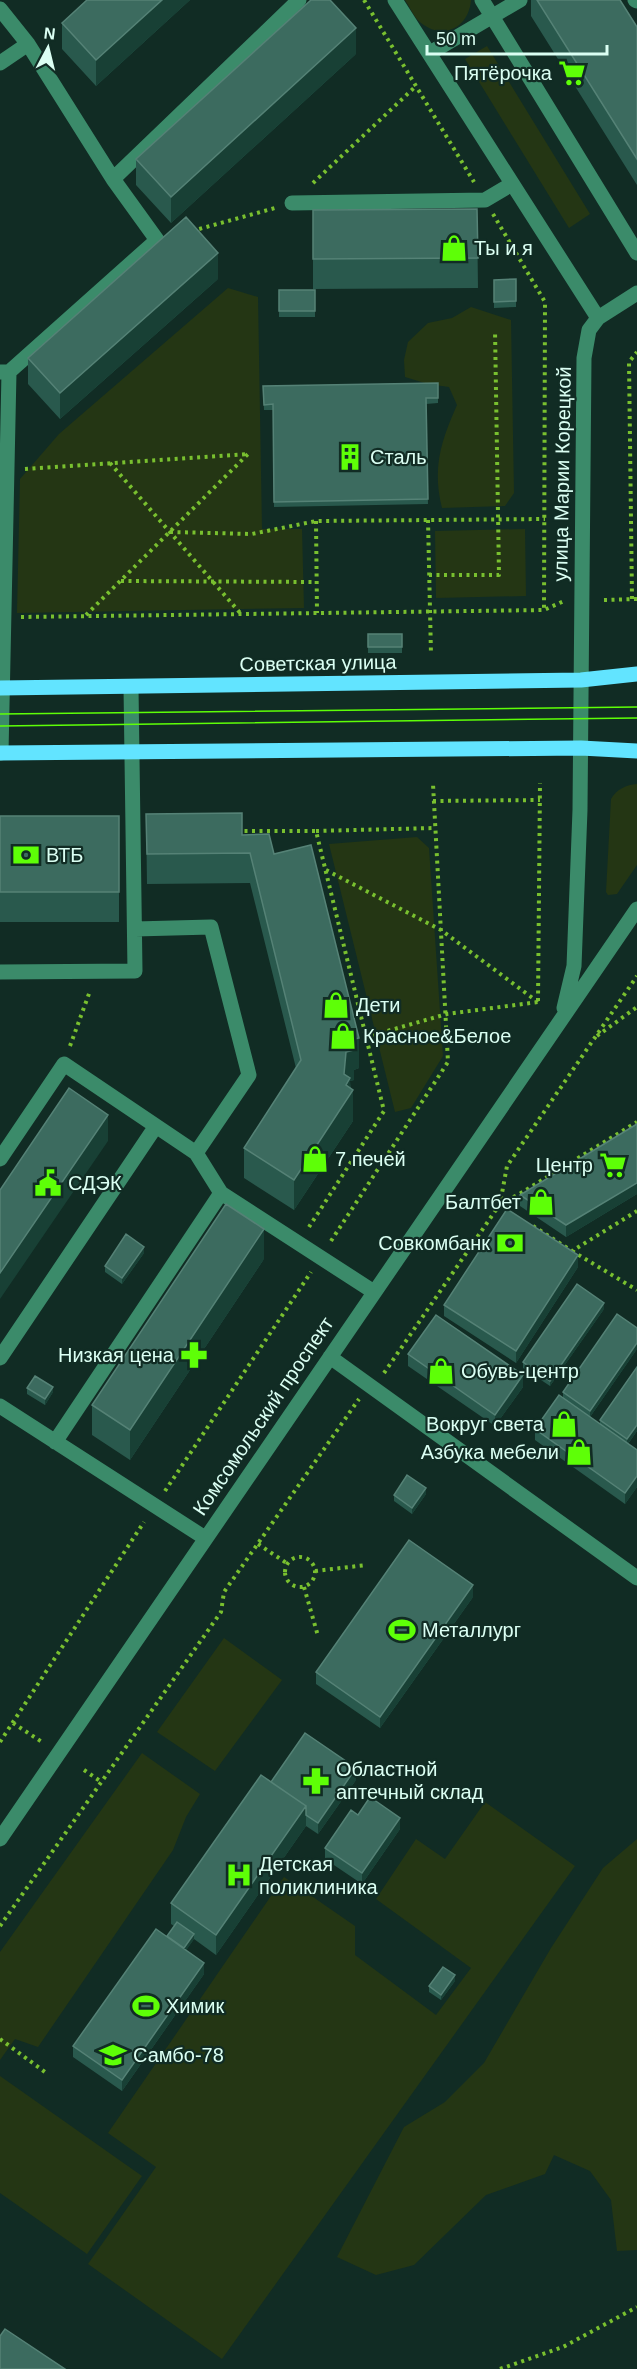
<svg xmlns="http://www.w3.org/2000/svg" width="637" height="2369" font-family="Helvetica,sans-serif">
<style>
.green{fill:#243614}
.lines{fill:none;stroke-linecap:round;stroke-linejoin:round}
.path{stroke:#79c02f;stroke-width:4;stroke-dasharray:3 4.5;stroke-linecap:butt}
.minor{stroke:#3b8b6a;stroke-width:15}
.major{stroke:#62e4ff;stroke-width:15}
.tram{stroke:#5eff07;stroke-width:1.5}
.wall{fill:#29594d}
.shaded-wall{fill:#184035}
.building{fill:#3c6b5f;stroke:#558276;stroke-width:1.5}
.labels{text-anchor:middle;stroke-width:4.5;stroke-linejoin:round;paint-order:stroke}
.poi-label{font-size:20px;fill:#dbfff3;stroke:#112c24;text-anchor:start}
.street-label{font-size:20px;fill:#dbfff3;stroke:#112c24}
</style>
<rect width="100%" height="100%" fill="#112c24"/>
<!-- green -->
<path class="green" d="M405,0H471C469,27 444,41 421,23C414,18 410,7 405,0Z
M487,46L590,214L569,228L465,59Z
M228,288L258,297L262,529H302L304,608L17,613L20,479L59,434Z
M471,307L511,320L514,493L505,506L442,508C432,468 441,441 457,405L449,387L428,384L405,377L404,360L408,342L428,323L452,318Z
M525,529L526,596L436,598L435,531Z
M637,784V865L617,894L608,895L606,892L611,799C617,789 626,785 637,784Z
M417,837L429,848L443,1056L411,1108L395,1112L329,844Z
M224,1638L282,1680L215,1771L157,1732Z
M142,1753L200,1794L186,1817L173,1850L38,2047L15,2039L0,2060V1952Z
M485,1802L575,1866L222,2359L88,2264L156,2167L108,2133L284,1877L355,1926V1955L436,2015L471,1968L376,1899L416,1839L445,1859Z
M637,1839V2250L617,2251L611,2200L590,2171L554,2155L545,2174L486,2195L414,2265L376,2275L337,2257L404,2127L445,2102L484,2063L551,1948L603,1868Z
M0,2076L142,2176L87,2254L0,2193Z"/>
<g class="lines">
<!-- path -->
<path class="path" d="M364,0L474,182
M313,183L416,86
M493,214L545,302L544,610
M192,231L275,208
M110,463L241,614
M25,469L248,454
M428,520L431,655
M316,521L317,613
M170,532L252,534L316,521L545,519
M429,575H499L495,330
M121,581L316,582
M632,599L629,362L637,352
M604,600L637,599
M86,615L248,454
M21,617L544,610L564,601
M433,801L540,800
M237,831H316L384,1111L309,1227
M316,831L434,828
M326,870L441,930L538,1002
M538,1001L540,783
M597,1036L637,1007
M366,1037L447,1014L538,1002
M70,1046L90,991
M500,1204L521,1193L637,1122
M533,1226L572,1251L637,1211
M331,1241L448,1062L433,784
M572,1251L637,1290
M384,1373L500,1204L507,1166L637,976
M165,1491L311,1272
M258,1544L288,1564
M285 1572a15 15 0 1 1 30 0a15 15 0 1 1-30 0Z
M315,1571L367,1565
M304,1587L318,1636
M13,1723L42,1742
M0,1742L144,1522
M84,1770L100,1781
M0,1926L221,1612L224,1592L359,1399
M0,2039L45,2072
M500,2369L563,2347L637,2307"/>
<!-- minor -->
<path class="minor" d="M395,0L598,318
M482,0L637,253
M635,0L637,1
M0,9L28,44L113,179L157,240L9,372H0
M430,53L520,0
M0,63L28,44
M113,179L299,0
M292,203L485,200L512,184
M1,753L9,372
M135,929L211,927L249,1075L196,1153
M0,972L135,971L131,687
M564,1008L574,966L580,810L584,358L589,330L598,318L637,293
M0,1159L64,1064L196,1153L221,1193L374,1292
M330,1357L637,1578
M0,1358L156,1126
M0,1406L205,1538
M55,1442L221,1193
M0,1839L637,909"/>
<!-- major -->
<path class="major" d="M0,688L581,680L637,674
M0,753L581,748L637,751"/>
<!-- tram -->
<path class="tram" d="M0,714L637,707
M0,726L637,718"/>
</g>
<!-- wall -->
<path class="wall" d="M87,0H190L96,86L62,49V23Z
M531,0H620L637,27V185L531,16Z
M356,54L171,223L136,185V159Z
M477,209L478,288L313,289V210Z
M218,279L60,419L28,384V358Z
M516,279V307L494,308V280Z
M279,290H315V317H279Z
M438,383V403L426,404L428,504L274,507L273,410H264L263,386Z
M368,634H402V653H368Z
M146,814L242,835L274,854L359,1068L354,1070V1080L350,1081L353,1121L294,1210L244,1178V1148L296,1068L250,883L147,884Z
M0,816H119V922H0Z
M637,1124V1194L566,1237L520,1206V1195Z
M144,1253L122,1284L105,1272V1266Z
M264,1259L130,1460L92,1435V1405Z
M578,1267L516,1363L444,1316V1305Z
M604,1309L550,1386L523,1368V1362Z
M637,1328V1349L590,1417L600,1424V1420L637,1367V1431L628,1444L637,1450V1487L625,1504L535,1440V1429L563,1398V1392Z
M408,1354L523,1387L495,1426L408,1366Z
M27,1388L53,1392L45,1405L27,1394Z
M426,1494L412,1514L394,1501V1495Z
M473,1597L380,1728L316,1684V1672Z
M356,1780L318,1834L306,1826L216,1955L194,1939L186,1950L204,1974L122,2091L73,2057V2046L167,1936L174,1926L171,1924V1903Z
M358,1815L400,1829L362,1884L325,1859V1848Z
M455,1981L441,2000L429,1992V1986Z"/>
<!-- shaded-wall -->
<path class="shaded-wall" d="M162,0H190L96,86V60Z
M356,28V54L171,223V197Z
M218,253V279L60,419V393Z
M359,1038V1068L354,1070V1080L350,1081V1095L353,1090V1121L294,1210V1180L344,1074L346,1052L351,1040Z
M108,1115V1141L0,1299V1273Z
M637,1183V1194L566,1237V1225Z
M264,1229V1259L130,1460V1430Z
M144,1247V1253L122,1284V1278Z
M578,1255V1267L516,1363V1351Z
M604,1303V1309L550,1386V1381Z
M637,1343V1349L590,1417V1411Z
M523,1375V1387L495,1426V1415Z
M53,1387V1392L45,1405V1399Z
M637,1425V1431L627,1445V1439Z
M637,1476V1487L625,1504V1493Z
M426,1488V1494L412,1514V1508Z
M473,1585V1597L380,1728V1717Z
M356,1768V1780L318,1834V1823Z
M306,1806V1826L216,1955V1935Z
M400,1818V1829L362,1884V1873Z
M194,1934V1939L181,1958V1952Z
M204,1963V1974L122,2091V2080Z
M455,1975V1981L441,2000V1995Z"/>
<!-- building -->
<path class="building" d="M87,0H162L96,60L62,23Z
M311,0H330L356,28L171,197L136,159Z
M537,0H620L637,27V159Z
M477,209L478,258L313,259V210Z
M186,217L218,253L60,393L28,358Z
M516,279V301L494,302V280Z
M279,290H315V311H279Z
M438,383V398H426L428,499L274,502L273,404L264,405L263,386Z
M368,634H402V647H368Z
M242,813V835L269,834L274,854L311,845L359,1038L351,1040L354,1050L346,1052L344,1074L350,1078L346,1085L353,1090L294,1180L244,1148L301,1060L250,853L147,854L146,814Z
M0,816H119V892H0Z
M69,1088L108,1115L0,1273V1190Z
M637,1124V1183L566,1225L520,1195Z
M226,1204L264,1229L130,1430L92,1405Z
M507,1209L578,1255L516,1351L444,1305Z
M126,1234L144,1247L122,1278L105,1266Z
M577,1284L604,1303L550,1381L523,1362Z
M617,1314L637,1328V1343L590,1411L563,1392Z
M436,1315L523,1375L495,1415L408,1354Z
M637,1367V1425L627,1439L600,1420Z
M35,1376L53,1387L45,1399L27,1388Z
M559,1395L637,1450V1476L625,1493L535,1429Z
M407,1475L426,1488L412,1508L394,1495Z
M409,1540L473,1585L380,1717L316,1672Z
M305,1733L356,1768L318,1823L306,1815V1806L271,1782Z
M261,1775L306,1806L216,1935L171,1903Z
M370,1797L400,1818L362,1873L325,1848L351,1810L358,1815Z
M177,1922L194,1934L184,1948L167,1936Z
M156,1929L204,1963L122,2080L73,2046Z
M443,1967L455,1975L441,1995L429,1986Z
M5,2329L65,2369H0V2336Z"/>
<!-- icons -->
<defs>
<symbol id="supermarket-bare" viewBox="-9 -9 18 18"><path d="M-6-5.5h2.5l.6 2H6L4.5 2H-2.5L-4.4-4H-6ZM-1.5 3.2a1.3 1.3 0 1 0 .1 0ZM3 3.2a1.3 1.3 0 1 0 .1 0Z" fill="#5eff07" stroke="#112c24" stroke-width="2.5" paint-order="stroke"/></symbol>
<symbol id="shop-bare" viewBox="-9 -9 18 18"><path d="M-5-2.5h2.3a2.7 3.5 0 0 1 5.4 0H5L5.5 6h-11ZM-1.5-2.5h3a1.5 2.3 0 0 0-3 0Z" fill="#5eff07" stroke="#112c24" stroke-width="2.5" paint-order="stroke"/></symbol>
<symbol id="building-bare" viewBox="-9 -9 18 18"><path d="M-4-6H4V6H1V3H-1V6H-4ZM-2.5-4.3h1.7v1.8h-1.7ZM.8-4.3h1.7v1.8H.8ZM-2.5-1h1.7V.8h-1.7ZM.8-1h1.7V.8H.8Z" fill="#5eff07" stroke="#112c24" stroke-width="2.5" paint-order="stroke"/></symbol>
<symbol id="bank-bare" viewBox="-9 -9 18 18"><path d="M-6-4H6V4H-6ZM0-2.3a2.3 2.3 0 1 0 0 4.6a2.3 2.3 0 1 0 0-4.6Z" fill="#5eff07" stroke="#112c24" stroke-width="2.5" paint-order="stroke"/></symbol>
<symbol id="civic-bare" viewBox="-9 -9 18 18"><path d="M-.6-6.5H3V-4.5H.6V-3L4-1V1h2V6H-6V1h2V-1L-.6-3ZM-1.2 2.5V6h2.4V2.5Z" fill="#5eff07" stroke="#112c24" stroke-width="2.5" paint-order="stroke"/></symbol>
<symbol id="pharmacy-bare" viewBox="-9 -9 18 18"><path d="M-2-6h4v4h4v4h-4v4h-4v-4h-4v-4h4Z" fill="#5eff07" stroke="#112c24" stroke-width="2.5" paint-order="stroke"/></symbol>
<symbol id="stadium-bare" viewBox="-9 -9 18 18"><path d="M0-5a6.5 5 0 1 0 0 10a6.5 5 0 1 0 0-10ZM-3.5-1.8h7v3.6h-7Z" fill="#5eff07" stroke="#112c24" stroke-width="2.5" paint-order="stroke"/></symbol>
<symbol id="hospital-bare" viewBox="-9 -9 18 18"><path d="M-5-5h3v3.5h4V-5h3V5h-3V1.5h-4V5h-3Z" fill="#5eff07" stroke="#112c24" stroke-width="2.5" paint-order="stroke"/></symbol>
<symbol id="school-bare" viewBox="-9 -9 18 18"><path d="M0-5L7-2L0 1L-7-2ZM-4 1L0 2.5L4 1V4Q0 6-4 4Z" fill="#5eff07" stroke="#112c24" stroke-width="2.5" paint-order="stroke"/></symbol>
</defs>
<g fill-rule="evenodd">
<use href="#supermarket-bare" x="553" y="54" width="38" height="38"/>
<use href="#shop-bare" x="435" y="229" width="38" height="38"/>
<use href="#building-bare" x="331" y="438" width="38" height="38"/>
<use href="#bank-bare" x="7" y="836" width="38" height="38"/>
<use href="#shop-bare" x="317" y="986" width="38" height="38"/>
<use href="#shop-bare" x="324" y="1017" width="38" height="38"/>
<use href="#shop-bare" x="296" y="1140" width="38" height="38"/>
<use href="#supermarket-bare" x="594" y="1146" width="38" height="38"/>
<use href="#civic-bare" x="29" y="1164" width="38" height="38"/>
<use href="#shop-bare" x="522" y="1183" width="38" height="38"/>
<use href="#bank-bare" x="491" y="1224" width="38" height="38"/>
<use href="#pharmacy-bare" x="175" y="1336" width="38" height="38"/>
<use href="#shop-bare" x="422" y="1352" width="38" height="38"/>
<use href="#shop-bare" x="545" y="1405" width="38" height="38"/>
<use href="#shop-bare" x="560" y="1433" width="38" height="38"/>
<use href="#stadium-bare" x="383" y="1611" width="38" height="38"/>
<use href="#pharmacy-bare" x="297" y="1762" width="38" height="38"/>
<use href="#hospital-bare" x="220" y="1856" width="38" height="38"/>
<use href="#stadium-bare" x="127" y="1987" width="38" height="38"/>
<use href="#school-bare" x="94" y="2036" width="38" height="38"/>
</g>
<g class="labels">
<!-- poi labels -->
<g class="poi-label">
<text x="552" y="80" text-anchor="end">Пятёрочка</text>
<text x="474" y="255">Ты и я</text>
<text x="370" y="464">Сталь</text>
<text x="46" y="862">ВТБ</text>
<text x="356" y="1012">Дети</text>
<text x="363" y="1043">Красное&amp;Белое</text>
<text x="335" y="1166">7 печей</text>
<text x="593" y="1172" text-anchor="end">Центр</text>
<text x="68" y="1190">СДЭК</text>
<text x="521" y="1209" text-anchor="end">Балтбет</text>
<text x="490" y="1250" text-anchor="end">Совкомбанк</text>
<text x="174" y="1362" text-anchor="end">Низкая цена</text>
<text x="461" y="1378">Обувь-центр</text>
<text x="544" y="1431" text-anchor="end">Вокруг света</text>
<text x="559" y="1459" text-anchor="end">Азбука мебели</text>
<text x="422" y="1637">Металлург</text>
<text x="336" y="1776">Областной<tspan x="336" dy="23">аптечный склад</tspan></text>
<text x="259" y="1871">Детская<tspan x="259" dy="23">поликлиника</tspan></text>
<text x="166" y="2013">Химик</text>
<text x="133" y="2062">Самбо-78</text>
</g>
<!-- street labels -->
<g class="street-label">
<text transform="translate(562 474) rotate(-89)" y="7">улица Марии Корецкой</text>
<text transform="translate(318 663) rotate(-1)" y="7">Советская улица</text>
<text transform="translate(263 1416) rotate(-56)" y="7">Комсомольский проспект</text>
</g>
</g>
<!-- north arrow -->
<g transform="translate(48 48) rotate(7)" stroke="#112c24" stroke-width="4.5" paint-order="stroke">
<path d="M0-4.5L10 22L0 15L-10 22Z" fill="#dbfff3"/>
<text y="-9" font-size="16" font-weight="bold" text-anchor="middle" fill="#dbfff3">N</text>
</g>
<!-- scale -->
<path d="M427 45v9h180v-9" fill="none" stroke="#dbfff3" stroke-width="3"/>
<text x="436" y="45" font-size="18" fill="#dbfff3" stroke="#112c24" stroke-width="4.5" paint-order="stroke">50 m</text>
</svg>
